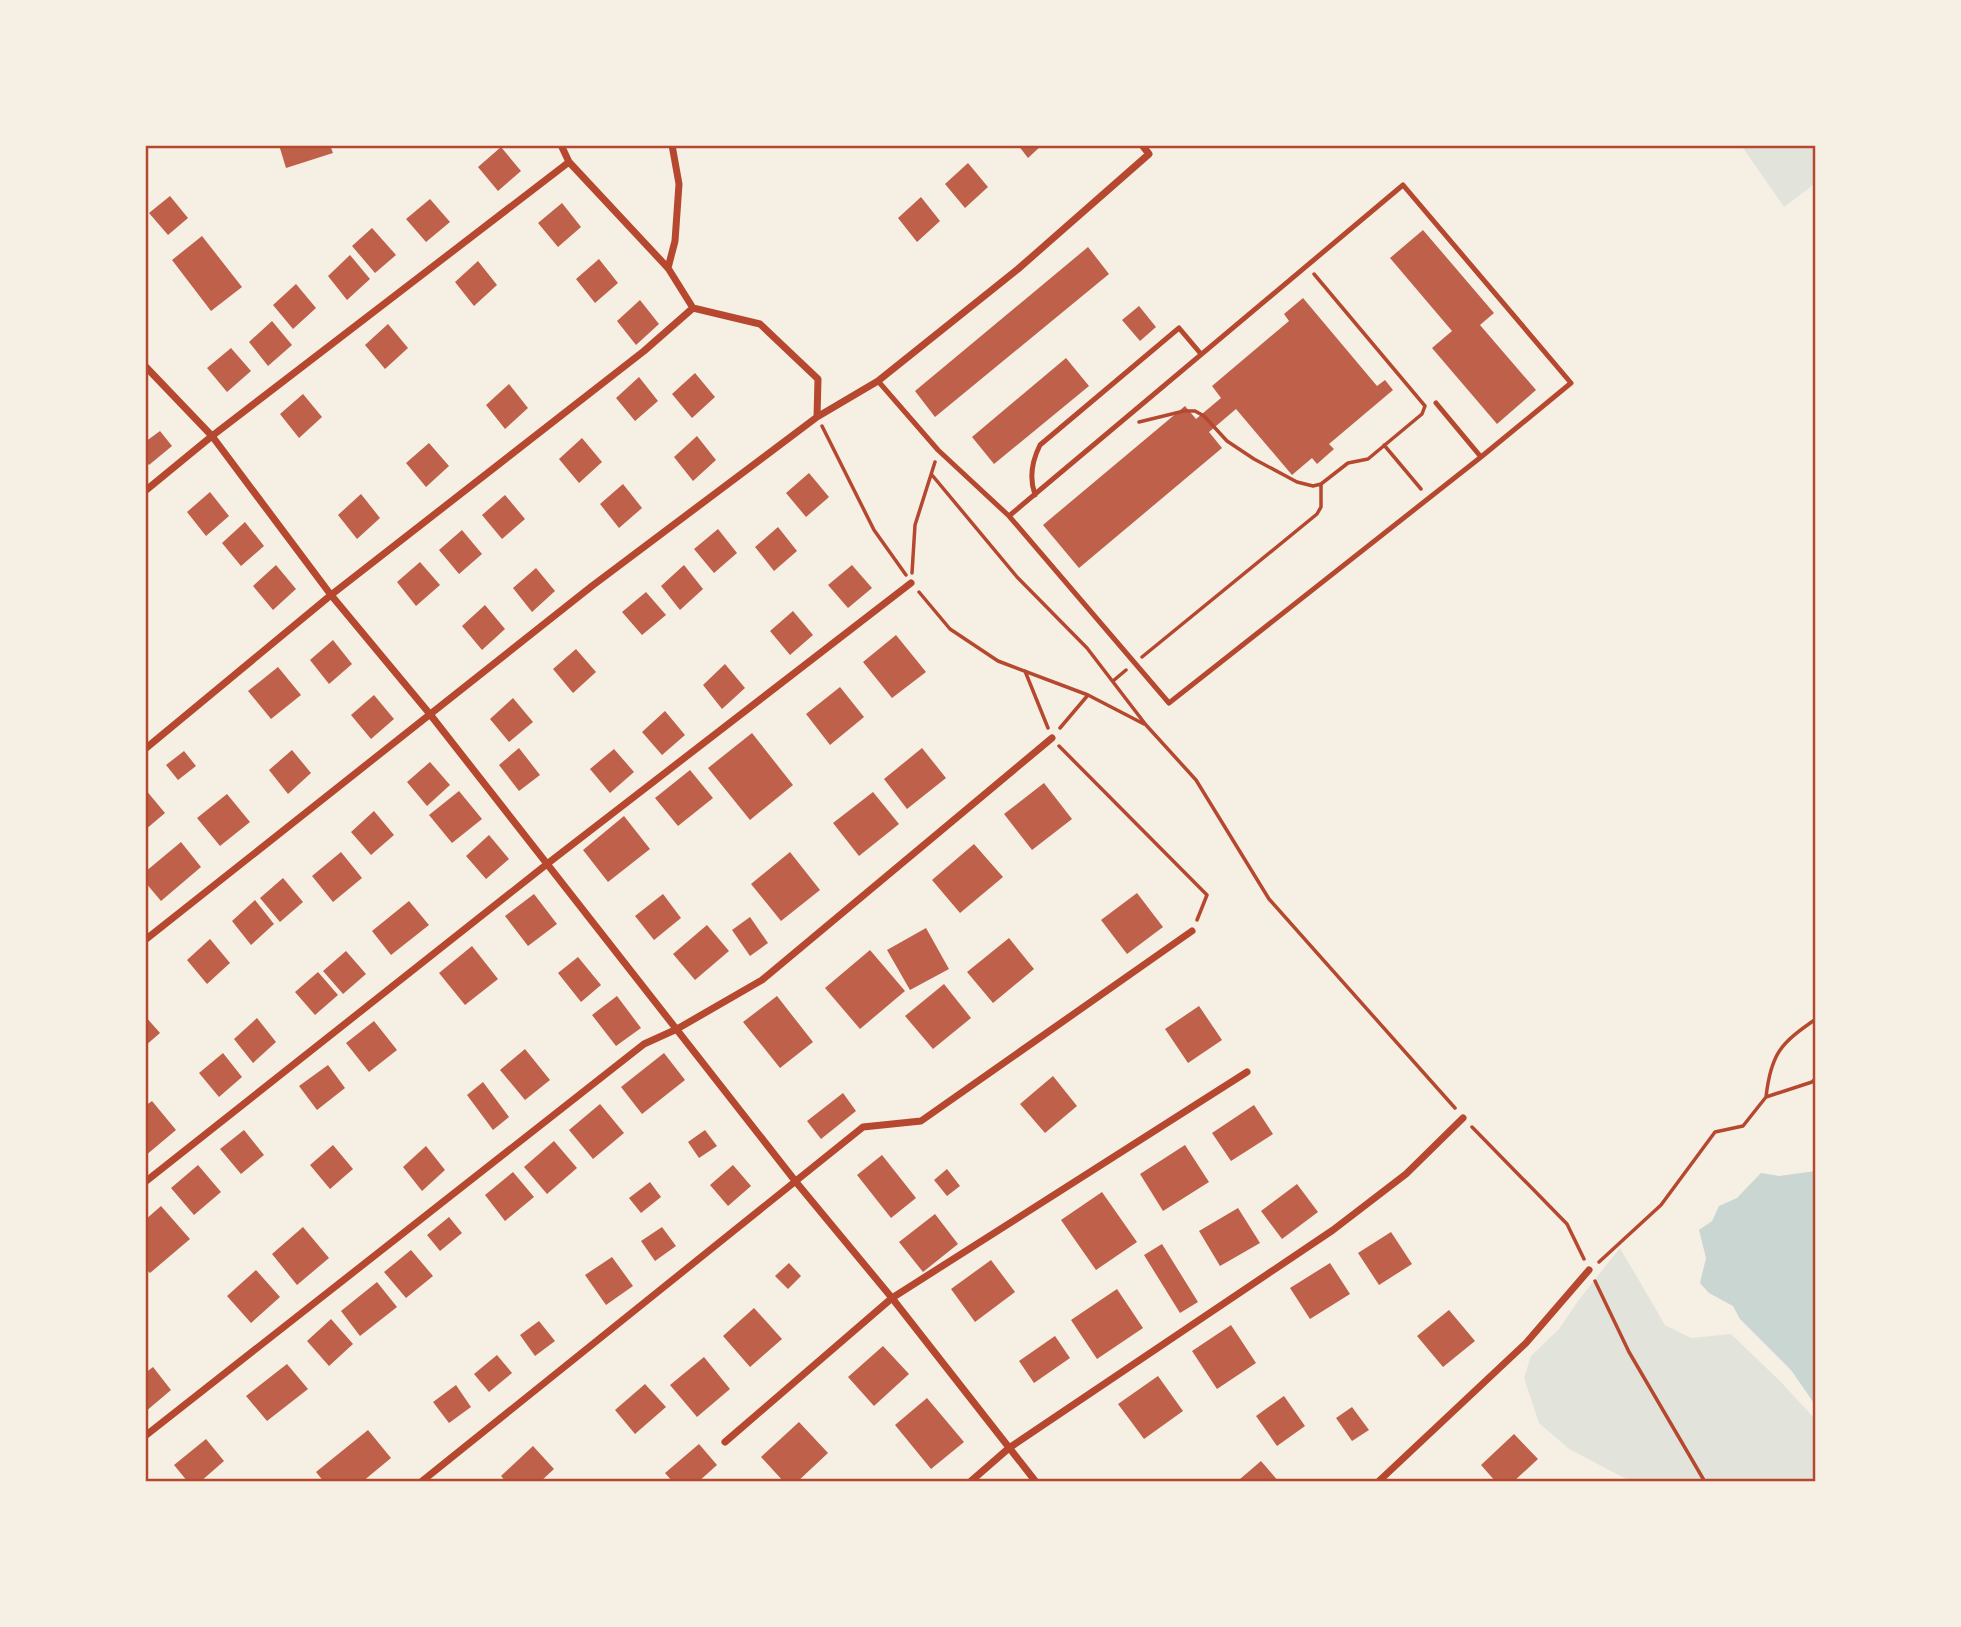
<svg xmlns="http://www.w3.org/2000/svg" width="1961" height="1627" font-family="'Noto Sans',sans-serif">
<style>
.green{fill:#e2e4dc}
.water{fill:#c9d6d2}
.building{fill:#bf614a}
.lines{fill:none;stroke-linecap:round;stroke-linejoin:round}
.path{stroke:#b5482f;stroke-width:3.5}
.service{stroke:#b5482f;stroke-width:5}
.minor{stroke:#b5482f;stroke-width:7}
.neatline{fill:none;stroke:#b5482f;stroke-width:2.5}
</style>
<rect width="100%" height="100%" fill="#f6efe4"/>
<!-- green -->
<path class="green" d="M1741,145H1816V183L1784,207Z
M1620,1248L1665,1325L1691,1338L1731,1334L1780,1381L1816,1420V1482H1632L1569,1449L1539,1423L1524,1378L1531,1356L1559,1329L1578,1301Z"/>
<!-- water -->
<path class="water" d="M1816,1171V1406L1791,1370L1740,1319L1733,1306L1709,1293L1700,1283L1706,1258L1699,1230L1712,1221L1719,1206L1737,1198L1761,1173L1779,1176Z"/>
<!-- building -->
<path class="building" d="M279,145H330L333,153L286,168Z
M1018,145H1042L1028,158Z
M501,147L521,171L498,191L478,167Z
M968,163L988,187L965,208L945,184Z
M170,196L188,218L168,235L149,213Z
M921,197L940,221L917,242L898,218Z
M430,199L450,222L426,242L406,219Z
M562,203L581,227L558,247L538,223Z
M372,228L396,255L375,273L352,246Z
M1423,230L1494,313L1480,325L1536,390L1497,424L1432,348L1452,331L1390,258Z
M202,236L242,287L211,311L172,260Z
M1088,247L1109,274L935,417L915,391Z
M350,255L370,279L347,300L328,276Z
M599,259L618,283L595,303L576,279Z
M478,261L497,285L474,306L455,282Z
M296,284L316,308L293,329L273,305Z
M1303,298L1377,386L1385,380L1393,390L1329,444L1334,449L1317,464L1312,458L1292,475L1236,409L1209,432L1222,448L1079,568L1043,525L1185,406L1196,419L1221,398L1212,386L1289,321L1284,314Z
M640,300L659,324L636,345L617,321Z
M1139,306L1156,327L1140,341L1122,320Z
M272,321L292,345L268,366L249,342Z
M388,324L408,348L385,369L365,345Z
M231,348L251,371L227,392L207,368Z
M1066,358L1089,386L994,464L972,437Z
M695,373L715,397L692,418L672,394Z
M639,377L658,401L635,421L616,398Z
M509,384L528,408L505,429L486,405Z
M303,394L322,417L299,438L280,414Z
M160,431L172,446L149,465L145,459V442Z
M697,436L716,460L693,481L674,457Z
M582,438L602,462L579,483L559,459Z
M429,443L449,466L426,487L406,463Z
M809,473L829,497L806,517L786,493Z
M623,484L642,508L619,528L600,504Z
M210,492L229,516L206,536L187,512Z
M361,494L380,518L357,539L338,515Z
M505,495L525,519L502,539L482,515Z
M245,522L264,546L241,566L222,543Z
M778,527L797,551L774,571L755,547Z
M718,529L737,553L714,573L694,549Z
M462,530L482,554L459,574L439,550Z
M420,562L440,585L416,606L397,582Z
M276,565L296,589L273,610L253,586Z
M684,565L703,589L680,610L661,586Z
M852,565L872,588L848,608L828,585Z
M536,568L555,591L532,612L513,588Z
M646,592L666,615L642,635L622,612Z
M485,605L505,629L482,650L462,626Z
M793,611L813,635L790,655L770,631Z
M896,635L926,672L892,698L863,662Z
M333,640L352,664L329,684L310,660Z
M576,649L596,672L573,693L553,669Z
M725,664L745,688L722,709L703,685Z
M278,667L301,695L271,719L248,691Z
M840,687L864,717L830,745L806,714Z
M374,695L394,719L371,739L351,715Z
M513,698L533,722L509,742L490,719Z
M665,711L685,735L662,755L642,732Z
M752,733L793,785L750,820L708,768Z
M519,748L540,775L519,791L499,765Z
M922,748L946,778L907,809L884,779Z
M614,749L634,772L610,793L590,769Z
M292,750L311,773L288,794L269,770Z
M184,751L196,766L178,780L166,765Z
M430,762L450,785L427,806L407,782Z
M690,770L713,798L678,826L655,798Z
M1044,783L1072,819L1032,850L1004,814Z
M145,789L165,813L145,830Z
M459,791L482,819L452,843L429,815Z
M873,792L899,824L859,856L833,823Z
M227,794L250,822L220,846L197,818Z
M374,811L394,835L371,855L351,832Z
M624,816L650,849L608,882L583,850Z
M489,835L509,859L486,879L466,856Z
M181,842L201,867L161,901L145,882V872Z
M974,844L1003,877L960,913L932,880Z
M341,852L362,878L333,902L312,876Z
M790,852L820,890L781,921L751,884Z
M283,878L303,902L280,922L260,898Z
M1137,893L1163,927L1127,954L1101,920Z
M534,894L557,924L528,946L505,916Z
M663,894L681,918L654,940L635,916Z
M255,900L274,924L251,945L232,921Z
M409,901L429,925L391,955L372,931Z
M750,917L768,943L750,956L732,930Z
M707,925L729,951L695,980L673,954Z
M926,928L949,969L910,990L887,950Z
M1009,938L1034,969L993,1003L967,972Z
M210,939L230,963L207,984L187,960Z
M472,946L498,979L465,1005L439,973Z
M870,950L905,991L860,1029L825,988Z
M346,951L366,974L343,994L323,971Z
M578,957L601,985L581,1002L558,973Z
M318,972L338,995L315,1015L295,992Z
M944,984L971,1018L933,1049L905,1016Z
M617,996L641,1028L616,1046L592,1015Z
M777,996L813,1042L780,1068L743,1022Z
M1199,1006L1222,1040L1188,1063L1165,1029Z
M145,1016L160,1033L145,1046Z
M257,1018L276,1042L253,1063L234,1039Z
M374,1021L397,1050L369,1072L346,1043Z
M525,1049L550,1080L525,1100L500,1070Z
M223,1053L242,1077L219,1097L199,1073Z
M664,1053L685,1080L642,1114L621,1087Z
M328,1065L345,1088L317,1110L299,1086Z
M1053,1076L1077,1106L1045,1133L1020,1104Z
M483,1082L509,1117L493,1130L467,1095Z
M843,1093L856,1111L821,1139L807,1121Z
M152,1101L176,1130L145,1156V1106Z
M600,1104L624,1133L593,1159L569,1130Z
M1254,1105L1273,1134L1231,1161L1212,1133Z
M244,1130L264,1155L241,1174L220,1149Z
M705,1130L717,1146L699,1158L688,1142Z
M554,1141L577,1168L547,1194L524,1167Z
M333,1145L353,1169L330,1189L310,1165Z
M1185,1145L1209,1182L1163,1211L1140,1174Z
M426,1146L445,1170L422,1191L403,1167Z
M882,1155L916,1198L891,1218L857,1175Z
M198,1165L221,1192L194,1215L171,1188Z
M733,1165L751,1186L728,1206L710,1185Z
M947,1169L960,1186L947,1196L934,1180Z
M513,1172L534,1197L505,1221L485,1195Z
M650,1182L661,1197L641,1213L629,1198Z
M1297,1184L1318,1212L1282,1239L1261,1211Z
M1102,1192L1137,1242L1096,1270L1061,1220Z
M161,1206L190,1239L150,1273L145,1268V1220Z
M1238,1208L1260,1243L1220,1266L1199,1231Z
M935,1214L958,1244L923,1272L899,1242Z
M449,1217L462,1233L440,1251L427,1235Z
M303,1227L329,1258L297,1285L272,1254Z
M662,1227L676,1246L655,1261L641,1241Z
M1391,1232L1412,1264L1379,1285L1358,1253Z
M1162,1244L1198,1302L1180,1313L1144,1255Z
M411,1250L433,1276L406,1298L384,1272Z
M612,1257L633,1286L606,1305L585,1275Z
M991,1260L1015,1292L975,1322L951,1289Z
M789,1263L801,1276L788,1289L775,1276Z
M1330,1263L1350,1294L1310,1319L1290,1288Z
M256,1270L280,1297L251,1323L227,1296Z
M377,1282L397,1307L360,1336L341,1311Z
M1117,1289L1143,1328L1097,1359L1071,1320Z
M754,1308L782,1339L750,1367L723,1336Z
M1449,1310L1475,1341L1443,1367L1417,1336Z
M331,1319L353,1344L329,1366L307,1341Z
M539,1321L555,1341L535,1356L520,1335Z
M1231,1325L1256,1363L1217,1389L1192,1351Z
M1055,1336L1070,1358L1034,1383L1019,1361Z
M883,1346L909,1374L874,1406L848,1377Z
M497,1355L512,1373L489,1392L474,1374Z
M704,1357L730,1389L697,1417L670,1385Z
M287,1364L308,1389L267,1421L246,1396Z
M153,1367L171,1390L145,1412V1373Z
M1158,1376L1183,1411L1144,1439L1118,1404Z
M645,1384L666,1407L635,1434L615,1410Z
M456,1385L471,1407L449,1423L433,1402Z
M1284,1396L1305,1426L1277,1446L1256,1416Z
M927,1398L964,1442L931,1469L895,1425Z
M1352,1407L1369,1430L1352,1441L1336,1418Z
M799,1422L828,1453L797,1482H784L761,1457Z
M368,1430L391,1458L362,1482H324L316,1472Z
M1514,1434L1538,1459L1513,1482H1496L1481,1465Z
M206,1439L224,1461L200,1482H188L174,1465Z
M699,1444L717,1465L698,1482H673L665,1473Z
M533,1446L554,1469L540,1482H506L501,1476Z
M1261,1461L1279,1482H1242L1240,1479Z"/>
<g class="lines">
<!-- path -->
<path class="path" d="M1139,422L1184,411H1195L1204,416L1227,441L1254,459L1297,482L1313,486L1321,484L1348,463L1368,459L1422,414L1425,406L1314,274
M822,426L874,530L906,575
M1384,445L1421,489
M932,475L1017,577L1087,648L1146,725L1196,780L1269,899L1455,1108
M912,573L915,525L935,462
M919,592L950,629L998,661L1088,695L1144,724
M1142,657L1317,514L1321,507V484
M1025,671L1048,728
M1113,681L1126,670
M1060,728L1088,695
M1059,746L1207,895L1197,920
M1766,1097C1771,1053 1781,1043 1816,1019
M1472,1127L1567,1224L1584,1259
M1599,1262L1661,1205L1715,1132L1743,1126L1766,1097L1812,1082L1816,1078
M1595,1281L1629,1352L1705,1482"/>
<!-- service -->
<path class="service" d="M878,381L938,450L1009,516L1169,703L1481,457L1436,403
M1035,495C1029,478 1032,461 1040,445L1179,328L1201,354
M1009,516L1403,185L1571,383L1481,457"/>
<!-- minor -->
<path class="minor" d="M561,145L569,162L668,268L693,308L760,324L818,379L817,417
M668,268L675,241L679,184L672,145
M145,366L212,436L331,595L429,713L796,1182L892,1298L1036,1482
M145,491L212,436L569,162
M145,749L331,595L644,351L693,308
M145,940L592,586L817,417L878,381L1018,269L1149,154L1142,145
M145,1182L547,864L911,583
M145,1436L644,1044L677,1029L762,980L1052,738
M725,1442L892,1298L1247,1072
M421,1482L863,1127L921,1121L1192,931
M970,1482L1009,1448L1333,1230L1406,1174L1463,1118
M1378,1482L1526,1343L1589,1270"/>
</g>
<!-- border -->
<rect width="1961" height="1627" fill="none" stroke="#f6efe4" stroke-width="294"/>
<rect x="147" y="147" width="1667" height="1333" class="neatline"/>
</svg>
